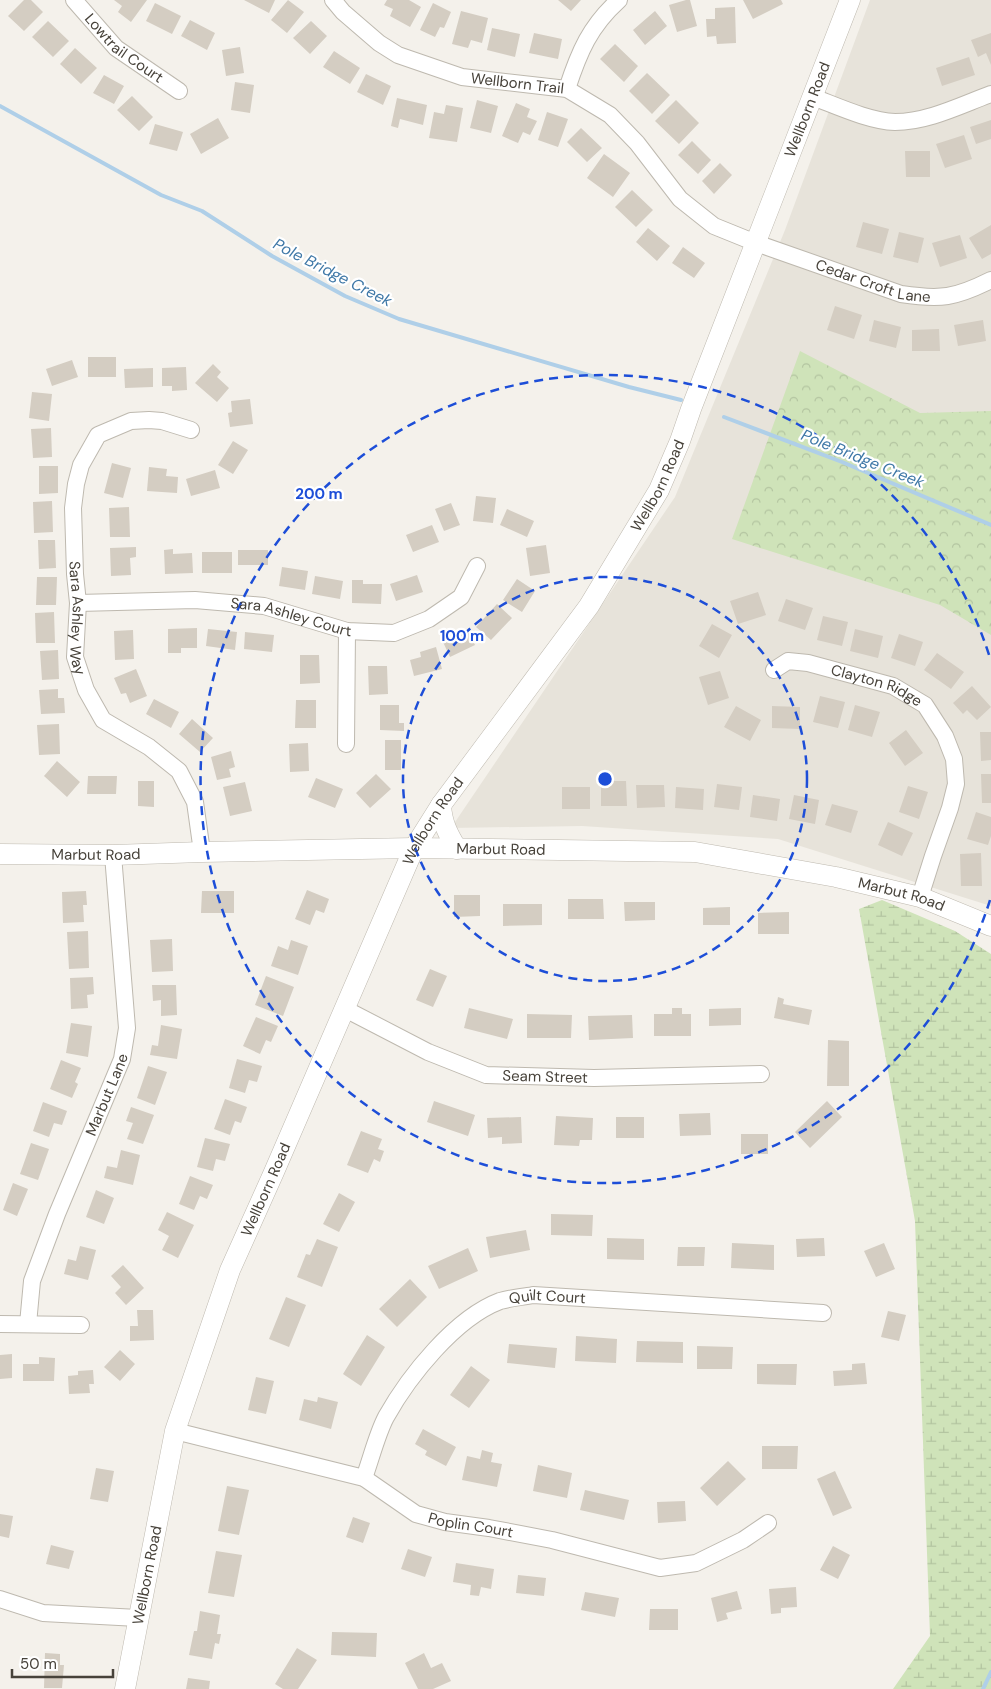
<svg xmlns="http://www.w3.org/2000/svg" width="991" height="1689" font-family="'DM Sans',sans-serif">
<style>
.residential{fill:#e7e3da}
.forest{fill:url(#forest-crowns)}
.wetland{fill:url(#wetland-marsh)}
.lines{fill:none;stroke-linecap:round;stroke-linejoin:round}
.stream{stroke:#afcfe8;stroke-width:4}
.building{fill:#d4cdc2}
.minor-casing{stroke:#beb9af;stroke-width:18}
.tertiary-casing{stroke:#beb9af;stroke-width:21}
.minor{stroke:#fff;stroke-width:16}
.tertiary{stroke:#fff;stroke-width:20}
.ring{fill:none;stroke:#1d4ed8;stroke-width:2.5;stroke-dasharray:9 6}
.labels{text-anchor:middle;stroke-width:4.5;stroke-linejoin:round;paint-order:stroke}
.street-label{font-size:15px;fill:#47423a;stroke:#fff}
.water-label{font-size:16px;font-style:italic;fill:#3f78a7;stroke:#fff}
.centre{fill:#1d4ed8;stroke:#fff;stroke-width:2.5}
.ring-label{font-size:15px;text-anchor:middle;font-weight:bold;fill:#1d4ed8;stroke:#fff;stroke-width:4.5;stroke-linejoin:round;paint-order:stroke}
</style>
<defs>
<pattern id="forest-crowns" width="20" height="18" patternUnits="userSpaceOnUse" patternTransform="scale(1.25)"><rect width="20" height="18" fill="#cfe3b9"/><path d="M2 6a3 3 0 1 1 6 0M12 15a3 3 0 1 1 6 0" fill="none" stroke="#b3c4a0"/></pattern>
<pattern id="wetland-marsh" width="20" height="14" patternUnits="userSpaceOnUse" patternTransform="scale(1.25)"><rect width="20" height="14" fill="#cfe3b9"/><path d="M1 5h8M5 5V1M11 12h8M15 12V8" fill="none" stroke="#b3c4a0"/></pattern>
</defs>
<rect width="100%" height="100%" fill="#f4f1eb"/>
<!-- residential -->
<path class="residential" d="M870,0H991V906L778,839L582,826L451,828L675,497L785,230Z"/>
<!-- forest -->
<path class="forest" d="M800,351L920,413L991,411V635L940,605L732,539Z"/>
<!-- wetland -->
<path class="wetland" d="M882,900L955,931L991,954V1689H893L930,1636L915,1221L859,909Z"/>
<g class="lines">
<!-- stream -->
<path class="stream" d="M0,106L161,195L202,211L272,256L345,296L399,319L629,387L681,400
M724,417L842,462L991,525
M983,1689L991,1672"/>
</g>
<!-- building -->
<path class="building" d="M24,0H31L43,12L24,31L8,16Z
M114,0H147L131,22L118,12L122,6Z
M244,0H275L269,13Z
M288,0L304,12L287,33L271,20Z
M387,0H409L421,7L410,27L390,16L393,9L384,5Z
M558,0H581L571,11Z
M686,0H690L697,26L677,32L669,5Z
M743,0H781L783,4L753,19Z
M155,3L181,16L172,34L146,21Z
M433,3L451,12L444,28L440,27L435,37L420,30Z
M735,7L736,43L717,44L716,36L707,37L706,19H715V8Z
M461,11L488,18L482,43L471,40L468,48L452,44Z
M655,11L667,26L645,45L633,30Z
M190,20L215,33L207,50L181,36Z
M48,21L69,41L53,57L32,37Z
M311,21L327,36L310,54L293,38Z
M492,28L520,34L515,57L487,50Z
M534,33L562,39L558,59L529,53Z
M991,33V65L986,53L978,57L971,40Z
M615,44L638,66L624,82L600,59Z
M240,47L244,73L226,76L222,50Z
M75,48L97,68L81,84L60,64Z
M334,51L360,68L350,84L323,67Z
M969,57L975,75L942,86L936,68Z
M647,73L670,95L652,114L629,91Z
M366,74L391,86L383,105L357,92Z
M104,75L124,86L114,104L93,93Z
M235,82L254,85L250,113L231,110Z
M132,96L153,117L139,131L117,110Z
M397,98L427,105L423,125L400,119L398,128L391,126Z
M477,100L498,106L491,133L470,128Z
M676,100L699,123L679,144L655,121Z
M516,103L530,109L527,117L537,121L530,135L523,132L518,143L502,136Z
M446,105L463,108L457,142L429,138L434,112L444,114Z
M547,112L568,119L558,147L538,140Z
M218,118L229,138L201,154L190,134Z
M991,120V139L976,144L970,127Z
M155,124L183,132L177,151L149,144Z
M581,128L602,148L587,162L567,142Z
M964,135L972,159L945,168L936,144Z
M692,141L711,160L698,174L678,155Z
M905,151H930V177H906Z
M604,154L630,173L613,197L587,178Z
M720,163L732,175L714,194L702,181Z
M632,190L653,210L636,227L615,207Z
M863,222L889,229L882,254L856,247Z
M991,225V254L982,259L969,238Z
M648,228L670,246L657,261L636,242Z
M899,232L924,238L918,263L893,257Z
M960,235L967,258L940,267L932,243Z
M683,247L705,263L694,278L672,263Z
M835,306L862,315L854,339L827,330Z
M874,320L901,327L896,348L869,341Z
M983,320L986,341L958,346L954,325Z
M939,329L940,351H912V330Z
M88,357H116V377H88Z
M72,360L78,377L52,386L46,369Z
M213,364L221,372L217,377L229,388L217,402L195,383Z
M186,367L187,390L172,391V386H162V368Z
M153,368V387L125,388L124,369Z
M32,392L52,394L49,421L29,418Z
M250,399L253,424L230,427L228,413L232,412L231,401Z
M51,428L52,457L33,458L31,429Z
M233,441L248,450L233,474L218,465Z
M112,463L131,468L123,498L104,493Z
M39,466H58V493L39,494Z
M149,467L167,469L166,476L178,477L177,493L147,491Z
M215,470L220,488L191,496L186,479Z
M476,496L496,498L493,523L473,521Z
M52,501L53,532L34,533L33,502Z
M451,503L460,525L444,531L435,509Z
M129,507L130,537H110L109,508Z
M507,509L534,521L527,537L500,525Z
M432,525L439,542L413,552L406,535Z
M38,540H55L56,568L39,569Z
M546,545L550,573L530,576L526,548Z
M136,547V557L130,558L131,575L111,576L110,548Z
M173,549V554L192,553L193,573L165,574L164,550Z
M238,550H268V565H238Z
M202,552H232V573H202Z
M282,567L308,571L305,590L279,586Z
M417,575L423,592L396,601L390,584Z
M315,576L343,581L340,599L312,594Z
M37,577H57L56,605H36Z
M517,579L535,591L522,612L503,600Z
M352,580H363V584H382L381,604L352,603Z
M758,592L766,615L738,624L730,601Z
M786,599L813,608L805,630L778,621Z
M497,604L512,618L491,640L476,627Z
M54,612L55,643H36L35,613Z
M823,616L848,622L842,646L817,640Z
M712,624L732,635L719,658L699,646Z
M197,628V648H181V653H168V629Z
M208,629L237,632L235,650L206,646Z
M855,629L883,636L878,658L850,651Z
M133,630L134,659L115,660L114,631Z
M467,630L475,645L450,657L443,642Z
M245,632L274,635L272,652L244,649Z
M899,634L923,642L915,666L891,658Z
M436,647L442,669L414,676L410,660L421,657L420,652Z
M58,650L59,679L42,680L40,651Z
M937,653L964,672L951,689L924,670Z
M300,655H319L320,683L300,684Z
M368,666H387L388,694L369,695Z
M136,669L147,696L130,703L126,693L121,694L114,678Z
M720,671L729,698L708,705L699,677Z
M972,686L991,707L977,720L967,710L963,714L953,703Z
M58,689V698H64L65,713L41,714L39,690Z
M820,696L845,702L838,728L813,722Z
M154,699L179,712L171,728L146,714Z
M296,700H316V728H295Z
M380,705H399V723H404V731L380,730Z
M855,705L880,712L872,737L848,730Z
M736,706L761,720L750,741L724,727Z
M772,706L800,707V729L772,728Z
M192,719L213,738L200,752L179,734Z
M59,724L60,754L39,755L37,725Z
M906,730L923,753L905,766L889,743Z
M980,732H991V760L981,761Z
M385,740H401V770H385Z
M308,743L309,771L290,772L289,744Z
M231,751L235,767L229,769L231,777L217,780L211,757Z
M57,761L80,782L67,797L44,776Z
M376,774L391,789L370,808L356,793Z
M981,774H991V803H982Z
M88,776H117L116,794H87Z
M316,778L343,789L335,808L308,797Z
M138,781H154V807L138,806Z
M601,781H626L627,806H601Z
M245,782L252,811L230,816L223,787Z
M717,784L742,787L739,810L714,807Z
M636,785H664L665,807L637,808Z
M908,786L928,792L919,819L899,812Z
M562,787H590V809H562Z
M676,787L704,789L703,810L675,808Z
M753,795L780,799L777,821L750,817Z
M794,795L819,800L815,824L789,819Z
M832,804L858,811L851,833L825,825Z
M976,812L991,817V836L988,845L967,839Z
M888,822L913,833L902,856L878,845Z
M981,853L982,886H961L960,854Z
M307,890L329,899L324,913L316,910L310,925L295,919Z
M86,891L87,905H83L84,922L63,923L62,892Z
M202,891H234V913H201Z
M454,895H480V916L454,917Z
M568,899H603L604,919H568Z
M624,902H655V920L625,921Z
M503,904H542V925L503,926Z
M730,907V925H703V908Z
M789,912V934H758V913Z
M88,931L89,968L69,969L67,932Z
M172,939L173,971L152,972L150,940Z
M291,940L308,946L298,975L271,966L278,946L288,950Z
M430,969L447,976L433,1007L416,1000Z
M266,976L294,987L283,1016L255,1005Z
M93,977L94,994L87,995L88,1008L71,1009L70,978Z
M152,985H176L177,1015L161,1016V1000L153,1001Z
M778,997L784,999L783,1004L812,1010L809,1025L774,1018Z
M469,1008L513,1019L507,1039L464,1028Z
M672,1008H682V1014H691V1036H654V1014H672Z
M741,1008V1025L709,1026V1009Z
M527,1014L572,1015L571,1038H527Z
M632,1015L633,1038L589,1040L588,1016Z
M256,1017L278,1026L271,1042L266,1040L260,1054L243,1046Z
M71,1023L92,1026L88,1057L66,1053Z
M161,1025L182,1029L177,1059L150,1055L152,1045L158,1046Z
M828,1040L849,1041V1086H827Z
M237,1059L262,1066L257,1082L249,1080L245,1093L229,1088Z
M61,1060L81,1068L75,1082L78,1084L72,1098L50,1089Z
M148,1066L167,1072L155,1105L137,1098Z
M225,1099L247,1107L241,1123L235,1121L230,1135L214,1129Z
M434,1101L475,1115L468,1136L427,1122Z
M827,1101L842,1117L810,1148L795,1132Z
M43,1102L67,1111L62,1125L54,1123L49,1137L33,1131Z
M131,1107L154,1115L143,1144L127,1139L133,1123L126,1121Z
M710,1113L711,1135L680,1136L679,1114Z
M556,1116L593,1118L592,1140H580L579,1146L554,1145Z
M521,1117L522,1143L502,1144V1137L488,1138L487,1118Z
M616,1117H644V1138H616Z
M361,1131L382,1139L378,1149L384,1151L380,1162L374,1159L368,1173L347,1165Z
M741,1134H768V1154H741Z
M205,1138L230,1144L225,1161L216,1159L213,1171L197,1167Z
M31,1143L49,1149L38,1180L20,1174Z
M121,1150L140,1155L133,1185L104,1178L107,1166L117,1168Z
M190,1176L213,1185L207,1199L200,1196L194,1210L179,1204Z
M13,1183L28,1189L17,1216L3,1210Z
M96,1190L114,1198L104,1224L86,1217Z
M339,1193L355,1202L339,1232L323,1224Z
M167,1212L194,1225L178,1258L162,1250L169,1236L158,1230Z
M551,1214L593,1215L592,1236L551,1235Z
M526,1230L530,1250L490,1258L486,1237Z
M607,1238L644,1239V1260L607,1259Z
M824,1238L825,1256L797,1257L796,1239Z
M317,1239L338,1247L322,1287L297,1277L306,1254L310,1255Z
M732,1243L774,1245V1270L731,1268Z
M884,1243L895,1269L876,1277L864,1251Z
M80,1246L96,1250L88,1280L64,1274L68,1259L76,1261Z
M678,1247H705L704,1266H677Z
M468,1248L478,1271L439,1289L428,1266Z
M123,1265L144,1288L126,1305L115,1293L121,1287L111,1276Z
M410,1279L427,1297L397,1327L379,1309Z
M286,1297L306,1305L289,1347L269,1339Z
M137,1310H153L154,1340L130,1341V1326H138Z
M888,1311L906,1315L899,1341L881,1337Z
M367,1335L385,1347L361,1386L343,1374Z
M576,1336L617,1339L616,1363L575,1361Z
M637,1341L683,1342V1363L636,1362Z
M509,1344L557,1348L555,1368L507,1363Z
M697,1346L733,1347L732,1369H697Z
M120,1350L135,1364L120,1381L104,1367Z
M12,1354V1378L0,1379V1355Z
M39,1357L55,1358L54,1381H23V1364H39Z
M865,1363L867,1384L834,1386L833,1371L852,1370V1364Z
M757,1364H797L796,1385L757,1384Z
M471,1366L490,1380L469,1408L450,1395Z
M93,1370L94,1384H89L90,1393L69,1394L68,1376L78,1375V1371Z
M256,1377L274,1381L266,1414L248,1410Z
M318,1397L338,1402L331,1429L299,1420L304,1399L317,1402Z
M423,1429L456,1447L446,1466L425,1455L427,1451L415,1444Z
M762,1446H798L797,1469H762Z
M482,1450L493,1453L491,1462L502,1464L497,1487L462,1480L467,1456L480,1459Z
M728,1461L746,1479L717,1506L700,1488Z
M538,1465L572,1473L567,1498L533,1491Z
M96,1468L114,1471L108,1502L90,1499Z
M835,1471L852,1508L833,1516L817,1479Z
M227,1486L249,1490L239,1535L218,1531Z
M585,1490L629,1500L624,1520L580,1510Z
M685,1501L686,1521L658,1523L657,1502Z
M0,1514L13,1516L9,1538L0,1536Z
M353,1517L370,1523L363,1543L346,1537Z
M51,1545L74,1551L69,1569L46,1564Z
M833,1546L850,1555L838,1579L820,1570Z
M408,1549L432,1557L425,1577L401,1569Z
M216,1551L242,1555L234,1597L208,1593Z
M456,1563L494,1569L491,1589L481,1587L479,1596L470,1595L471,1585L453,1582Z
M518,1575L546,1578L544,1596L516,1593Z
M796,1587L797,1607L781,1608V1613L771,1614L769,1589Z
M737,1591L742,1609L726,1613L728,1619L717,1622L711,1598Z
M585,1592L619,1598L615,1617L581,1610Z
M650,1609H678V1630H649Z
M200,1611L220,1615L217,1634H221L219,1644L215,1643L212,1659L189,1655L194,1631H197Z
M332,1632L377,1633L376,1657L331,1655Z
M297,1648L317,1660L298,1689H283L275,1684Z
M45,1653L60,1654V1665H64L62,1688H44Z
M424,1653L431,1668L442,1663L451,1681L433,1689H418L405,1663Z
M188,1678L210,1681L209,1689H186Z"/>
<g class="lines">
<defs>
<g id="minor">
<path id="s1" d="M74,0L116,48L179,91"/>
<path id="s2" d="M333,0L343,12L379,43L398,55L462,77L567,89L610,115L637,143L680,199L714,226L756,243L901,294C941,300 955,298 991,280"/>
<path d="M567,89C579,52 590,26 619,0"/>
<path d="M813,97C837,106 869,121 895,122C928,122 961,105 991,94"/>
<path id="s3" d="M191,430L162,421L149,420L131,421L98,435L81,465L76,484L73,508L75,574L78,603L75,657L86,690L103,720L149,747L179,771L195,802L202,852"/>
<path id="s4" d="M78,603L195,600L264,606L347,631L394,633L429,619L461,597L477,566"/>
<path id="s5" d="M774,670L788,661L808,663L893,686L925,705L945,736L954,759L956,784L950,808L933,856L920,897"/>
<path d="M346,744L347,631"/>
<path id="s6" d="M345,1009L428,1052L486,1075L594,1078L761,1074"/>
<path d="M0,1324L81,1325"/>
<path id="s7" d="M28,1324L32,1281L57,1214L122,1059L127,1028L113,855"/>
<path id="s8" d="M175,1431L364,1478L416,1514L445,1522L489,1528L552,1540L660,1568L696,1563L743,1540L768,1523"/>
<path id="s9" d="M364,1478C371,1459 377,1434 386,1417C409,1376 455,1318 500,1301C510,1298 523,1297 533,1295L823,1313"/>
<path d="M0,1599L43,1613L138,1618"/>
</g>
<g id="tertiary">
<path d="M441,805C442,823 448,834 457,849"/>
<path id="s10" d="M0,854L113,855L202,852L414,848L695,852L836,877L920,897L991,926"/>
<path id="s11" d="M125,1689L175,1431L230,1270L274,1172L414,848L441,805L589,606L659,490L680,441L691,409L850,0"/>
</g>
</defs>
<!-- minor casing -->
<use href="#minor" class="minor-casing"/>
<!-- tertiary casing -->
<use href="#tertiary" class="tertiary-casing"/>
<!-- minor -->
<use href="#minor" class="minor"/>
<!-- tertiary -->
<use href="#tertiary" class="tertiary"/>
</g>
<!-- distance rings -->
<g class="ring">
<circle cx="605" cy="779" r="202"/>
<path d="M990 900A404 404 0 1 1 990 658"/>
</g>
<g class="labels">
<!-- street labels -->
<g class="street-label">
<text dy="5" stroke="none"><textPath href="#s1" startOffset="70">Lowtrail Court</textPath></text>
<text dy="5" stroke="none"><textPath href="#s2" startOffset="209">Wellborn Trail</textPath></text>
<text dy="5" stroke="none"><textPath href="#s11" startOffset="1736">Wellborn Road</textPath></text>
<text dy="5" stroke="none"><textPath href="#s2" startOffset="631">Cedar Croft Lane</textPath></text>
<text dy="5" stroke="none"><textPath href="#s11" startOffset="1331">Wellborn Road</textPath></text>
<text dy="5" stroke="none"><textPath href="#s3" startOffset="286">Sara Ashley Way</textPath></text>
<text dy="5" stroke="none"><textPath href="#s4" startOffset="215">Sara Ashley Court</textPath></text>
<text dy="5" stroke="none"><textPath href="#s5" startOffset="109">Clayton Ridge</textPath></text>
<text dy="5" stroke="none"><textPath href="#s11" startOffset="926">Wellborn Road</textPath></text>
<text dy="5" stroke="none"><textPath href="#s10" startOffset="501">Marbut Road</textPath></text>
<text dy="5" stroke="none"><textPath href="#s10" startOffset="96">Marbut Road</textPath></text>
<text dy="5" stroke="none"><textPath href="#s10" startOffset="906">Marbut Road</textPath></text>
<text dy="5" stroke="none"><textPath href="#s6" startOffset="215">Seam Street</textPath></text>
<text dy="5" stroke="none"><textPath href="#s7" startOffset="244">Marbut Lane</textPath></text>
<text dy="5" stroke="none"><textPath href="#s11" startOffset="521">Wellborn Road</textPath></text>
<text dy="5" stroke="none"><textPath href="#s9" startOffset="278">Quilt Court</textPath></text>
<text dy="5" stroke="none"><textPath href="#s8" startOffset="314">Poplin Court</textPath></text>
<text dy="5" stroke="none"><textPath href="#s11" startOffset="116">Wellborn Road</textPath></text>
</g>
<!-- water labels -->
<g class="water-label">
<text transform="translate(333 272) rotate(27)" y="6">Pole Bridge Creek</text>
<text transform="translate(863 458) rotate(22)" y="6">Pole Bridge Creek</text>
</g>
</g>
<circle cx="605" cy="779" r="8" class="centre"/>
<g class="ring-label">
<text x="319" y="499">200 m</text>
<text x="462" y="641">100 m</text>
</g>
<!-- scale -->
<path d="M12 1669v8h101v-8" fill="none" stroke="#47423a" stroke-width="2.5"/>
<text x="20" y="1669" font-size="15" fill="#47423a" stroke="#ffffff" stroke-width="4" paint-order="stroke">50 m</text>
</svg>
